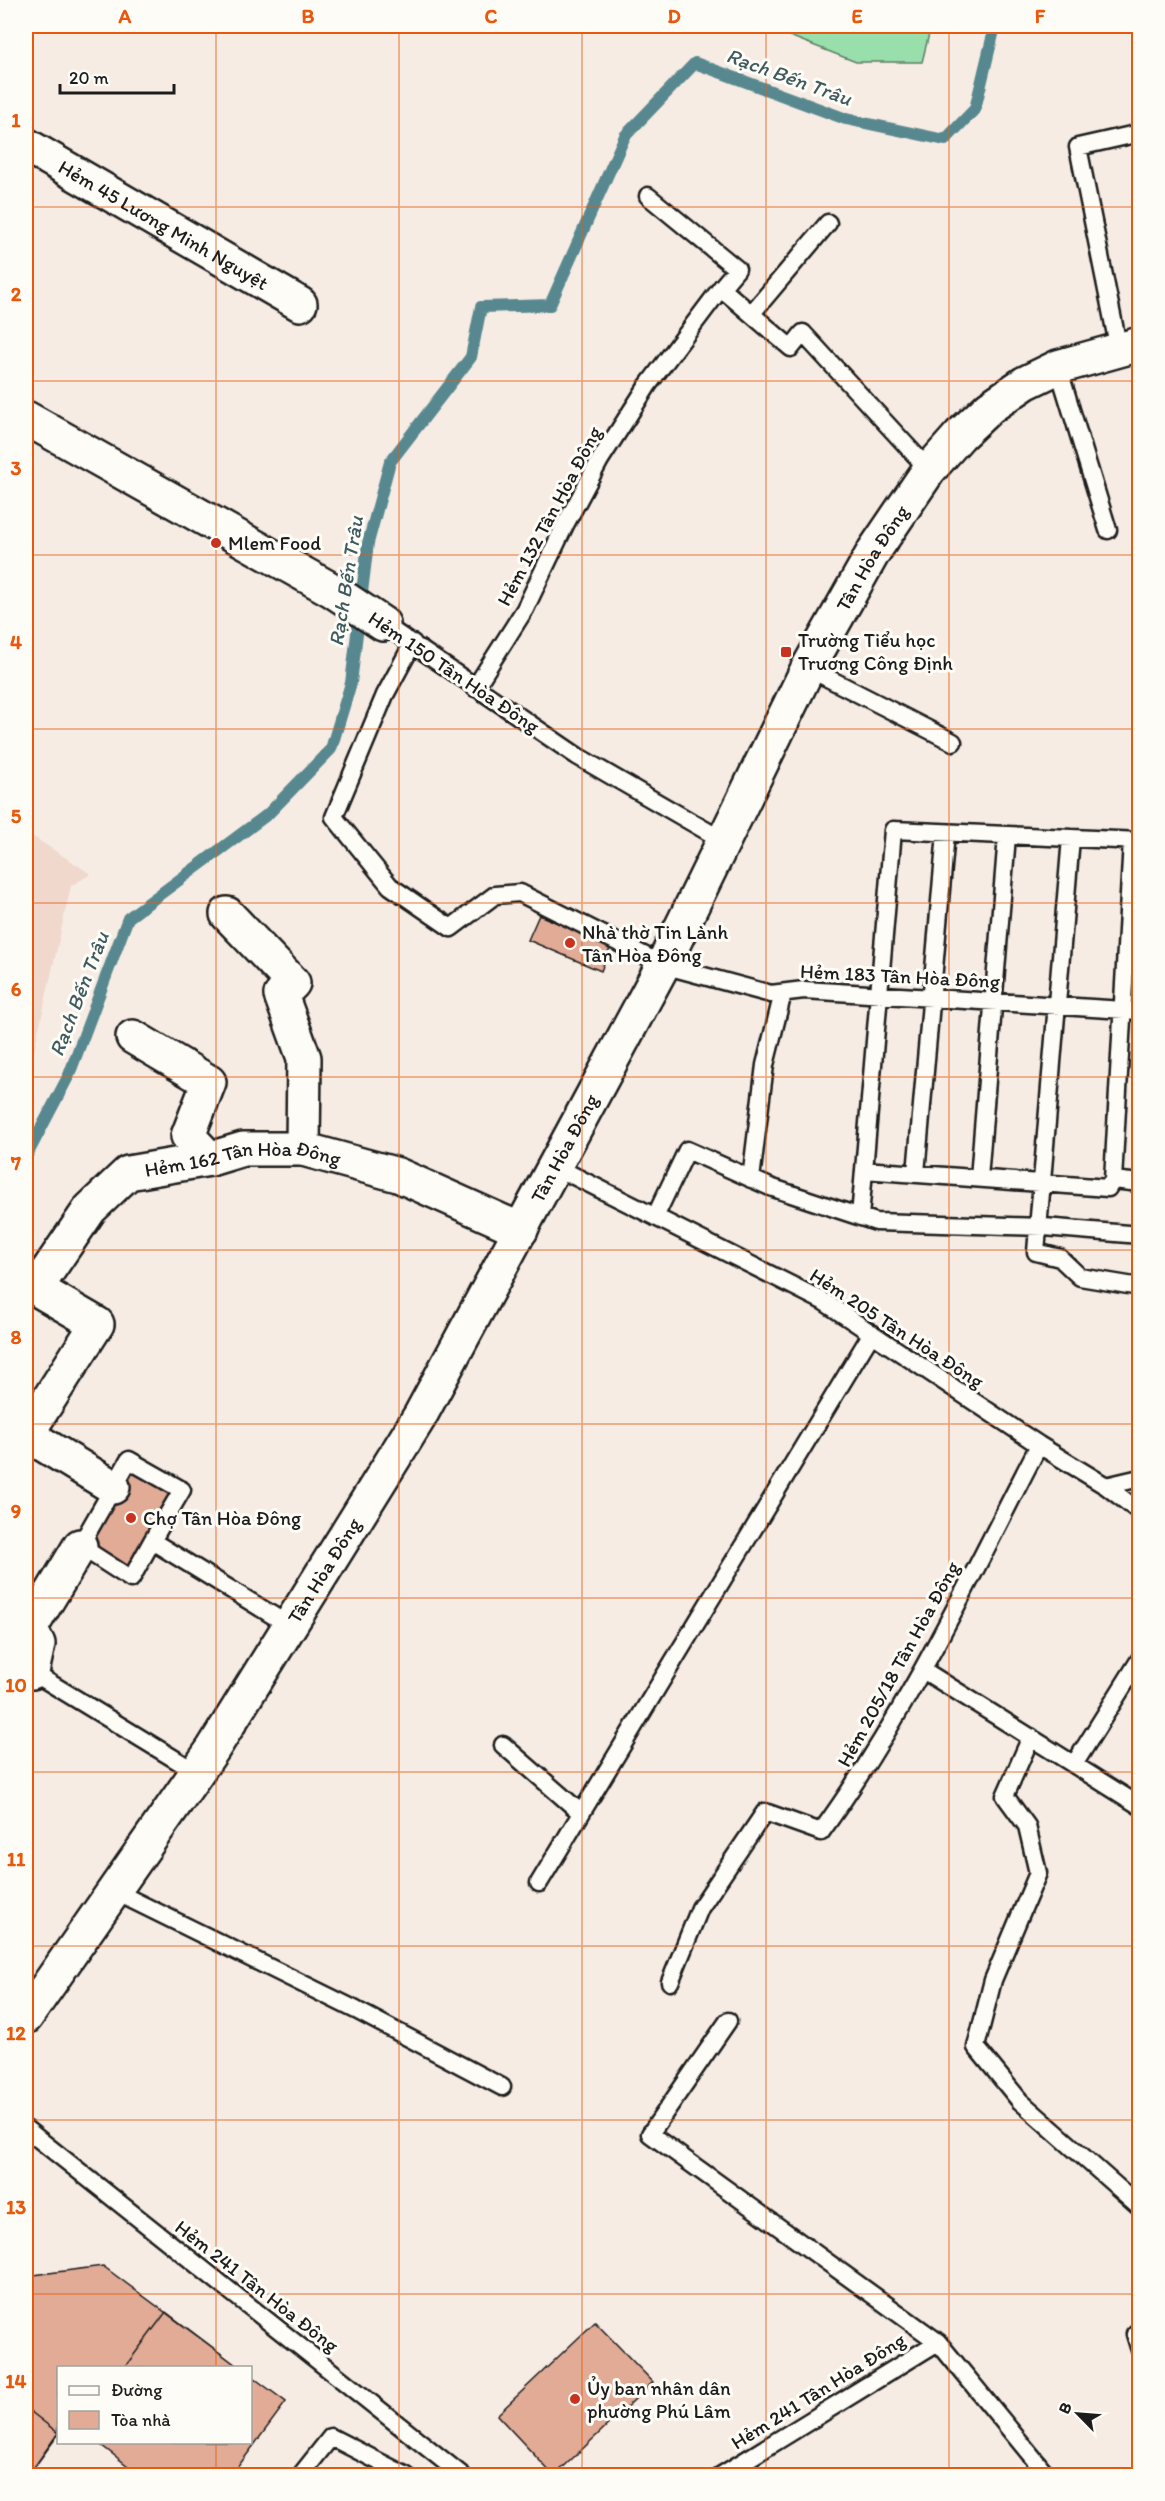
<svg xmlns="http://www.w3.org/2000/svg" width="1165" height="2501" font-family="Itim,sans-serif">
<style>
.built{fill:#f0d8cd}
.green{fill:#99dfac;stroke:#5a7e64;stroke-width:1.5}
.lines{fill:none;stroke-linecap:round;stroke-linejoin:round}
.stream{stroke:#58888f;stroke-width:12}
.building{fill:#e1ab96;stroke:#1c1c1c;stroke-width:1.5}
.lane-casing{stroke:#1c1c1c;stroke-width:21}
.street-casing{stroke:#1c1c1c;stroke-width:38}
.secondary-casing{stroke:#1c1c1c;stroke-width:38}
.lane{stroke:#fdfcf7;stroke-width:16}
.street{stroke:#fdfcf7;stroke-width:33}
.secondary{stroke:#fdfcf7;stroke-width:33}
.grid{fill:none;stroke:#e8590c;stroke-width:1.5;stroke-opacity:0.55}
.poi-dot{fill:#c8321e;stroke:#fdfcf7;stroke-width:2}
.labels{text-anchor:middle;stroke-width:6;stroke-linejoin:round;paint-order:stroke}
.street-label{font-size:20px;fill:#1c1c1c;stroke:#fdfcf7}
.poi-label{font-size:20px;fill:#1c1c1c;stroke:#fdfcf7;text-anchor:start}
.water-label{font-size:21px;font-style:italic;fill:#3f5b5f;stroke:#fdfcf7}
.neatline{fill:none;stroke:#e8590c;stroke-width:2}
.grid-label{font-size:20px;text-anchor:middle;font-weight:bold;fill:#e8590c}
</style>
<rect width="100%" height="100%" fill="#f7ece4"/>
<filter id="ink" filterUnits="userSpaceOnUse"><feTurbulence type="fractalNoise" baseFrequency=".0167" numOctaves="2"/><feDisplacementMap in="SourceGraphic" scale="12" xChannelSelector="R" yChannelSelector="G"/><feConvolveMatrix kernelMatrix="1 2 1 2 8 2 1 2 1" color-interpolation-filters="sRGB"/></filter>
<g filter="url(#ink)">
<!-- built -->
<path class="built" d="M26,832L91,874L71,886L26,1087Z"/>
<!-- green -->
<path class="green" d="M764,26H931L922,62H856Z"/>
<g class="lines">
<!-- stream -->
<path class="stream" d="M26,1157L69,1075L128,918L268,814L331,749L351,683L368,543L390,462L471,357L481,307L550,305L625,136L695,63L846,119L945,140L975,109L995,26"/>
</g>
<!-- building -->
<path class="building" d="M539,915L611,946L601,971L528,940Z
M131,1465L179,1495L128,1571L83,1541Z
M103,2266L240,2368H58V2435L28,2476H26V2276Z
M166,2312L240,2368H124Z
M595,2322L653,2382L554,2476L497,2415Z
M250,2375L286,2402L231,2476H141L97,2442H250Z
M250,2375L286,2402L231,2476H141L97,2442H250Z
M26,2408L58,2433L28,2476H26Z"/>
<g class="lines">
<defs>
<path id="lane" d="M648,196L737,269L721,288
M752,313L828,223
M1119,350L1078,147L1140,133
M1058,367L1108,530
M383,624L577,756L724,841
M413,643L385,695L334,817L390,886L451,928L495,895L520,893L663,965L771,994L804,990L1140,1011
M808,668L953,742
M475,688L525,609L565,525L600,460L648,385L721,288L791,348L803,333L929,470
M1071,838L1036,1252L1060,1258L1080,1277L1140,1287
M556,1167L823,1301L1039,1445L1106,1486L1140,1512
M864,1170L1108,1188L1113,1180L1140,1183
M916,1173L946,833
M979,1178L1007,836
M751,1179L765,1065L783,993
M1113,1180L1132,841
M655,1217L687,1150L770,1187L876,1222L1044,1227L1140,1235
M860,1217L893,830L1140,841
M1106,1486L1140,1478
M152,1541L131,1579L80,1546L129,1460L182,1490L152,1541L290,1626
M923,1670L1140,1806
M27,1672H32L196,1772
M1031,1737L1005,1796L1027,1826L1038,1873L993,1980L976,2047L1020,2101L1140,2207
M503,1745L581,1813
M1075,1763L1140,1659
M539,1883L872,1333
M114,1891L356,2010L502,2087
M670,1982L700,1908L765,1812L821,1832C908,1712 971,1576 1039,1445
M728,2021L650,2134L938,2342L1048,2476
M26,2129L463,2476
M1140,2330L1135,2334L1140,2350
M300,2476L331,2437L407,2476
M720,2476L938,2342"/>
<g id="street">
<path id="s1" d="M26,145L300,304"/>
<path d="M26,418L332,590L383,624"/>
<path d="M227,914L293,983L281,995L304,1058L303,1149"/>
<path d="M133,1037L209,1082L188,1136L210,1159"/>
<path d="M26,1434L113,1487"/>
<path id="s2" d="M26,1435L97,1324L42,1292L43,1278L90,1209L128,1173L210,1159L243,1149H303L398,1175L521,1230"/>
<path d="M32,1672L38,1644L30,1629L80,1546"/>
</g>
<g id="secondary">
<path id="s3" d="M26,2017L213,1749L420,1416L663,965L808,668L874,551L929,470L960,435L990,407L1025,383L1058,367L1140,344"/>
</g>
</defs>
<!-- lane casing -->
<use href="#lane" class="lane-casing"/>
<!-- street casing -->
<use href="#street" class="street-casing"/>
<!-- secondary casing -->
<use href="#secondary" class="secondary-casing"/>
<!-- lane -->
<use href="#lane" class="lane"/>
<!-- street -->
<use href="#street" class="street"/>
<!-- secondary -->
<use href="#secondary" class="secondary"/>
</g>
</g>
<!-- grid -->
<path class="grid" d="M216,26V2368M399,26V2476M582,26V2476M766,26V2476M949,26V2476M26,207H1140M26,381H1140M26,555H1140M26,729H1140M26,903H1140M26,1077H1140M26,1250H1140M26,1424H1140M26,1598H1140M26,1772H1140M26,1946H1140M26,2120H1140M26,2294H1140M216,2442V2476"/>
<!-- markers -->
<g class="poi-dot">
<circle cx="216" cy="543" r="6"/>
<rect x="780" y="646" width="12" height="12" rx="3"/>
<circle cx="570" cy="943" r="6"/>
<circle cx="131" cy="1518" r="6"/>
<circle cx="575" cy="2399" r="6"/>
</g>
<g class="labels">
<!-- street labels -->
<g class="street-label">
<text dy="7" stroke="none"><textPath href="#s1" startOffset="159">Hẻm 45 Lương Minh Nguyệt</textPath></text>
<text transform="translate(549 516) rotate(-62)" y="7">Hẻm 132 Tân Hòa Đông</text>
<text dy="7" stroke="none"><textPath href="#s3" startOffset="1689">Tân Hòa Đông</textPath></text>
<text transform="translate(454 672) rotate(34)" y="7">Hẻm 150 Tân Hòa Đông</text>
<text transform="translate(900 976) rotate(3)" y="7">Hẻm 183 Tân Hòa Đông</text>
<text dy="7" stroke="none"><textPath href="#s3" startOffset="1023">Tân Hòa Đông</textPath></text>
<text dy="7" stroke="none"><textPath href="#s2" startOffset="462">Hẻm 162 Tân Hòa Đông</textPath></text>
<text transform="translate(897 1328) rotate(33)" y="7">Hẻm 205 Tân Hòa Đông</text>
<text dy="7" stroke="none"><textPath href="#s3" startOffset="537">Tân Hòa Đông</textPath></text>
<text transform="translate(898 1664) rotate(-61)" y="7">Hẻm 205/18 Tân Hòa Đông</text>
<text transform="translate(257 2286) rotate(38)" y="7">Hẻm 241 Tân Hòa Đông</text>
<text transform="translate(818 2391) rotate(-32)" y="7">Hẻm 241 Tân Hòa Đông</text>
</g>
<!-- poi labels -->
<g class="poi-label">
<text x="228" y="550">Mlem Food</text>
<text x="798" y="647">Trường Tiểu học<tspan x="798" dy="23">Trương Công Định</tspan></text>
<text x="582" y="939">Nhà thờ Tin Lành<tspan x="582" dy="23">Tân Hòa Đông</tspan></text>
<text x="143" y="1525">Chợ Tân Hòa Đông</text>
<text x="587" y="2395">Ủy ban nhân dân<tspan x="587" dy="23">phường Phú Lâm</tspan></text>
</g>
<!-- water labels -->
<g class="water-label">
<text transform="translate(789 77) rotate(20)" y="7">Rạch Bến Trâu</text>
<text transform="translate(346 581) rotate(-81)" y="7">Rạch Bến Trâu</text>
<text transform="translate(79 994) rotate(-69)" y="7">Rạch Bến Trâu</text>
</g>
</g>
<!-- margin -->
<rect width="1165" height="2501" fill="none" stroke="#fdfcf7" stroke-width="66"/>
<!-- legend -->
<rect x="57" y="2366" width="195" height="78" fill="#fdfcf7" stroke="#a3a29f" stroke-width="1.5"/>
<rect x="69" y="2386" width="30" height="9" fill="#fdfcf7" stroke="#a3a29f" stroke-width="1.5"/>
<text x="111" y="2396" font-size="18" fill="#1c1c1c">Đường</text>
<rect x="69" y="2411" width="30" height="18" fill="#e1ab96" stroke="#a3a29f" stroke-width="1.5"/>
<text x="111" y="2426" font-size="18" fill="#1c1c1c">Tòa nhà</text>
<!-- north arrow -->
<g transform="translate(1078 2414) rotate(295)" stroke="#fdfcf7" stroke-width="4.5" paint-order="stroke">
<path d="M0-4.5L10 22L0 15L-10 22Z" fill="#1c1c1c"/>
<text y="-9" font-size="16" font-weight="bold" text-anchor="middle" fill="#1c1c1c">B</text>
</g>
<!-- scale -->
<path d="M60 84v9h114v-9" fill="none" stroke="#1c1c1c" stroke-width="3"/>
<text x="69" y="84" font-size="18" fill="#1c1c1c" stroke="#fdfcf7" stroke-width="4.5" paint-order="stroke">20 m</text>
<rect x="33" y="33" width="1099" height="2435" class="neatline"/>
<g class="grid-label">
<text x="125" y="23">A</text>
<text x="308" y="23">B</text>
<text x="491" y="23">C</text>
<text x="674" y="23">D</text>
<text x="857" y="23">E</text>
<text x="1040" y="23">F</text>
<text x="16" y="127">1</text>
<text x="16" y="301">2</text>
<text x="16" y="475">3</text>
<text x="16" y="649">4</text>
<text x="16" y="823">5</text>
<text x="16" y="996">6</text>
<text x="16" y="1170">7</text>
<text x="16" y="1344">8</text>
<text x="16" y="1518">9</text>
<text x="16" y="1692">10</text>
<text x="16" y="1866">11</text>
<text x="16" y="2040">12</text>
<text x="16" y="2214">13</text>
<text x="16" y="2388">14</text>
</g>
</svg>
